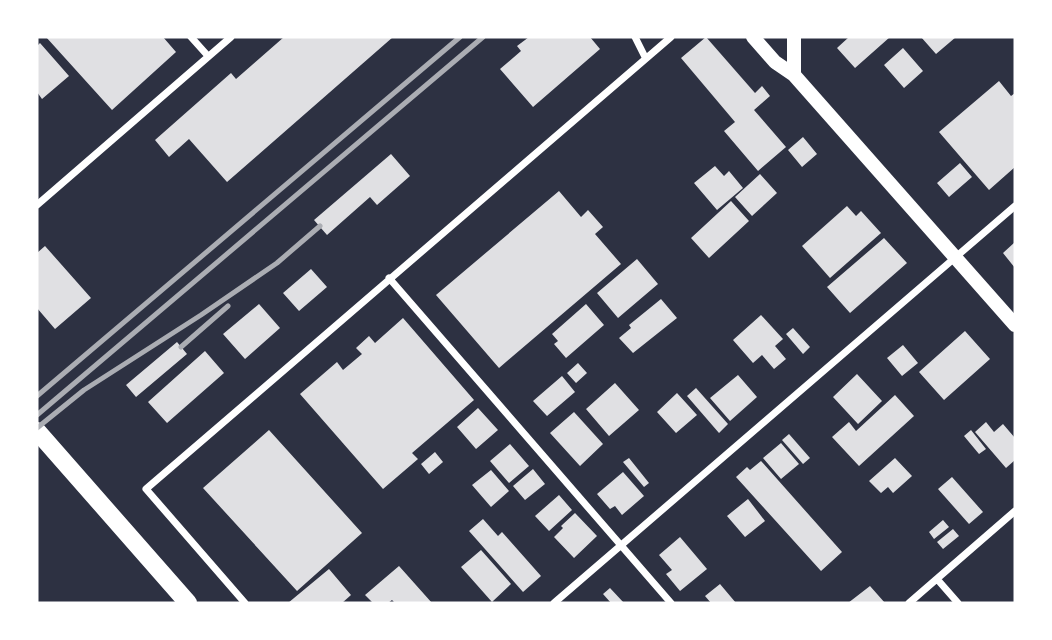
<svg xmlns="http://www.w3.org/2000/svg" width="1052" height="640" font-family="Overpass,sans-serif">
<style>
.building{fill:#e0e0e3}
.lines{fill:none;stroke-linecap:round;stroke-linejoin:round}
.minor{stroke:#fff;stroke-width:7}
.secondary{stroke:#fff;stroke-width:14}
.primary{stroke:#fff;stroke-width:18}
.rail{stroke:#abadb3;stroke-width:5}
</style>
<rect width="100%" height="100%" fill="#2d3142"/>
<!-- building -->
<path class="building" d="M46,37H163L176,52L112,110Z
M284,37H393L227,182L189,139L169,157L155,140L231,73L236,79Z
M529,37H590L600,49L533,107L500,69L521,51L517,46Z
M706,37L755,93L762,86L770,96L754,110L786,147L758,171L724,131L735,122L681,58Z
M849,37H890L855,68L837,48Z
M921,37H956L936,54Z
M40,43L69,76L42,99L37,92V46Z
M903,48L923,71L904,88L884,65Z
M999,81L1011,96L1015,93V167L989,190L939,132Z
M803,137L817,154L802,167L788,150Z
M391,154L410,176L377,205L370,197L327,235L314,220Z
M960,163L972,177L949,197L937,183Z
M715,166L724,176L729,171L743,188L717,210L694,183Z
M760,174L777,193L752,216L735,197Z
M559,191L581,217L588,210L603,227L595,234L621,264L499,368L436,295Z
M731,201L749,221L709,258L691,238Z
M847,206L856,216L861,211L881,233L830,278L802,246Z
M884,238L907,263L850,313L827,287Z
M1015,242V268L1003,253Z
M45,246L91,298L55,329L37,308V253Z
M637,259L658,284L618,318L597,293Z
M311,269L327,287L299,311L283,293Z
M661,299L677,318L633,353L619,338L631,328L629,325Z
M259,304L280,328L245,359L223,334Z
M586,304L604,325L566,358L554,344L558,341L552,334Z
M761,315L783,339L775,346L786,359L774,369L762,355L753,363L733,340Z
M403,318L474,400L412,453L418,459L383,489L300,394L337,362L343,370L362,354L356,348L369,336L375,343Z
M793,328L810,347L803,354L786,334Z
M965,331L990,359L944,400L919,372Z
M177,342L187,354L136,397L126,385Z
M903,345L918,363L902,376L887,358Z
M205,351L224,373L167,423L148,402Z
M578,363L587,373L576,383L567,373Z
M857,374L882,401L858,424L833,397Z
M738,375L757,397L730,421L710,398Z
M562,376L575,392L547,416L533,401Z
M615,383L639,410L609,436L586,409Z
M696,388L728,424L719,433L687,396Z
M677,393L697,415L676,433L657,412Z
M895,395L914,416L859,466L832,437L849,422L856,431Z
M478,408L498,430L476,449L457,427Z
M574,412L603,444L580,466L550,433Z
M986,422L994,432L1003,424L1015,438V460L1006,468L975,432Z
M269,430L362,533L297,591L203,488Z
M971,430L986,449L979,454L964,436Z
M789,434L810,458L803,464L782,440Z
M781,443L799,464L781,479L763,458Z
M510,444L529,466L509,483L490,461Z
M435,452L443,462L429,474L421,464Z
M629,458L649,483L644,487L623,462Z
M895,458L912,476L893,493L888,487L881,493L869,481Z
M761,461L842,552L821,571L736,477L747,467L750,470Z
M533,469L545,484L525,500L513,486Z
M491,470L509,491L491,507L472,485Z
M623,472L644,496L622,515L615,506L610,509L597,494Z
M952,477L983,512L969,524L938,489Z
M559,495L572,510L549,531L535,516Z
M748,499L765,521L745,537L727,516Z
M575,513L597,536L574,558L554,537L563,528L561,526Z
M483,519L498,536L502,532L541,576L523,592L469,531Z
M943,520L949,527L934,539L929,532Z
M953,529L959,536L943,549L937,542Z
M680,537L707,569L680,591L666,574L672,570L659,555Z
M481,550L511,584L492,602L461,567Z
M399,566L432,603H395L392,600L388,603H373L365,595Z
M329,569L351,595L342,603H288Z
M720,584L736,603H711L705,596Z
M870,586L885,603H848Z
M610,588L624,603H611L603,594Z"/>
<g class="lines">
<!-- minor -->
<path class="minor" d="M191,37L208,56
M635,37L645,57
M37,205L231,37
M389,278L671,603
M937,579L958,603
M245,603L146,489L671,37
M554,603L1015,206
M909,603L1015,511"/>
<!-- secondary -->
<path class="secondary" d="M753,37L775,62L794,75L1015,325
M794,37V75"/>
<!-- primary -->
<path class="primary" d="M37,431L188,603"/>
<!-- rail -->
<path class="rail" d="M181,347L228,306
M37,396L460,37
M37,415L483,37
M37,428L84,390L201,315L277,263L320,226"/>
</g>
<!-- border -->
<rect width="1052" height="640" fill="none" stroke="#ffffff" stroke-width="77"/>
</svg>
